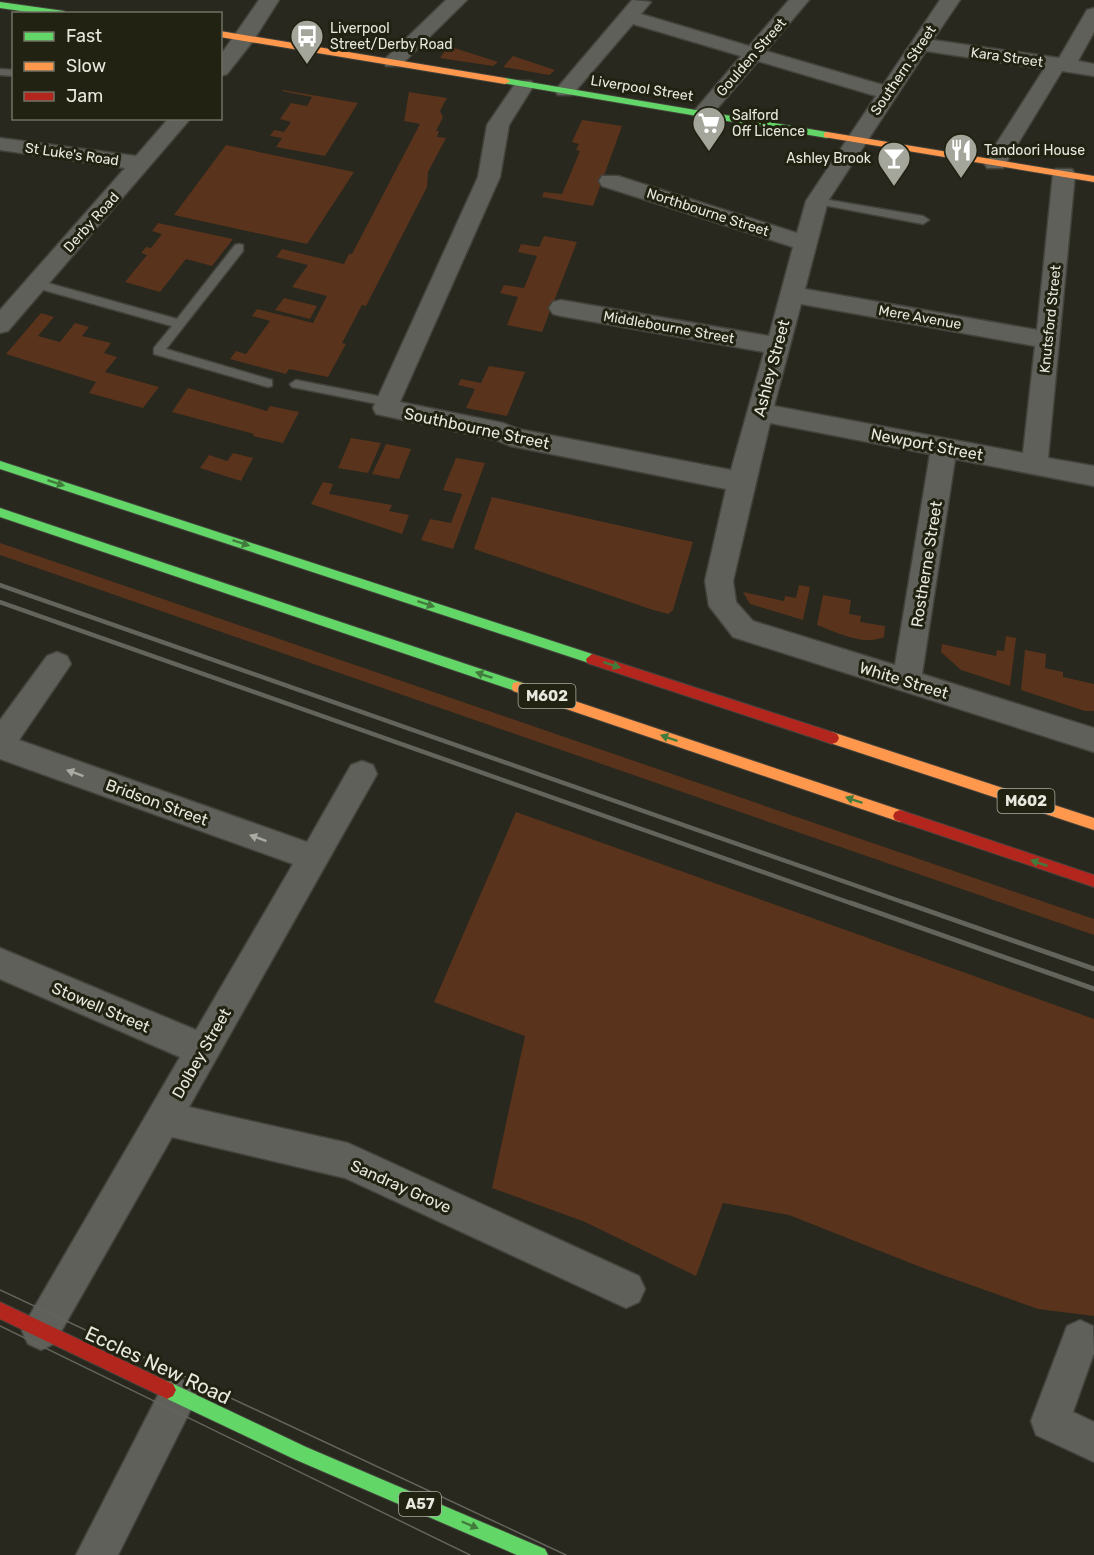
<svg xmlns="http://www.w3.org/2000/svg" width="1094" height="1555" font-family="Rubik,sans-serif">
<style>
.green{fill:#59331b}
.lines{fill:none;stroke-linecap:round;stroke-linejoin:round}
.lane-casing{stroke:#43433c;stroke-width:3}
.street-casing{stroke:#43433c;stroke-width:3}
.fast-casing{stroke:#43433c;stroke-width:2}
.slow-casing{stroke:#43433c;stroke-width:2}
.jam-casing{stroke:#43433c;stroke-width:2}
.lane{fill:#5f6059;fill-rule:evenodd}
.street{fill:#5f6059;fill-rule:evenodd}
.fast{fill:#63d668;fill-rule:evenodd}
.slow{fill:#ff974d;fill-rule:evenodd}
.jam{fill:#b3261e;fill-rule:evenodd}
.tram{stroke:#63645b;stroke-width:1.5}
.rail-far1{stroke:#63645b;stroke-width:4.5}
.rail{stroke:#63645b;stroke-width:5}
.oneway{fill:#427c3c}
.oneway2{fill:#aaaba2}
.labels{text-anchor:middle;stroke-width:6;stroke-linejoin:round;paint-order:stroke}
.far-poi-label{font-size:14px;fill:#e7e8de;stroke:#212211;text-anchor:start}
.far-street-label{font-size:14px;fill:#e7e8de;stroke:#212211}
.shield{fill:#212211;stroke:#acada0;stroke-width:1.5}
.shield-label{font-size:15px;font-weight:bold;fill:#e7e8de}
.street-label{font-size:16px;fill:#e7e8de;stroke:#212211}
.near-street-label{font-size:20px;fill:#e7e8de;stroke:#212211}
</style>
<rect width="100%" height="100%" fill="#28281f"/>
<!-- green -->
<path class="green" d="M448,46L492,60L498,62L493,66L440,58Z
M513,56L555,70L549,75L503,67Z
M283,90L358,103L325,156L276,147L282,138L270,136L274,130L284,132L291,122L280,119L291,103L307,106L312,97L282,91Z
M409,92L447,98L440,111L443,117L436,131H439L437,137L446,138L428,172L427,187L366,306L362,305L342,343L346,344L328,377L289,369L286,374L230,359L236,351L246,354L270,321L252,316L257,309L313,323L327,296L292,287L308,265L276,257L282,249L344,264L349,254H352L420,124L404,121Z
M582,120L622,126L593,206L542,197L544,192L562,194L580,151L576,150L579,144L572,142Z
M226,145L354,172L307,244L174,215Z
M158,223L233,239L212,266L186,259L160,292L125,282L147,255L141,253L146,247L151,248L162,234L152,231Z
M544,236L577,242L542,332L507,325L518,297L500,293L504,285L524,288L537,256L518,252L521,244L539,247Z
M284,298L317,306L310,319L275,310Z
M41,313L54,317L38,336L60,342L75,323L89,327L82,336L111,343L104,353L117,357L105,372L159,387L143,408L89,393L96,382L6,354Z
M489,366L525,372L507,416L466,408L475,389L458,385L461,379L481,383Z
M188,388L267,411L270,406L299,412L283,443L253,436L254,434L172,412Z
M351,438L381,443L368,473L338,468Z
M386,444L411,449L399,479L372,474Z
M233,453L253,458L241,481L200,468L209,455L227,461Z
M456,458L485,463L453,549L421,540L430,519L451,523L462,494L443,490Z
M323,482L333,484L329,494L392,505L389,511L409,515L402,534L311,504Z
M492,497L693,542L673,610L668,614L650,609L474,549Z
M0,543L1094,919V935L0,555Z
M799,585L810,587L803,620L750,604L743,592L784,601L785,596L796,598Z
M823,595L851,600L849,614L861,616L860,622L885,626L884,637C862,646 839,633 817,625Z
M1006,636L1016,638L1010,686L961,670L941,652L942,644L996,656L997,650L1004,651Z
M1025,650L1046,654L1045,668L1063,672V677L1094,684V711H1085L1021,690Z
M516,812L1094,1019V1316L1038,1309L923,1268L789,1215L723,1203L696,1276L585,1222L492,1188L525,1036L434,1002Z"/>
<g class="lines">
<defs>
<path id="lane" d="M0,69L14,70V76L0,75Z
M817,198L923,216L929,220L923,224L813,203V199Z
M239,244L243,245V251L166,349L272,380V386L268,387L154,354V348L172,326L33,287L31,284L37,280L177,319L235,245Z
M296,380L388,398L394,402L388,406L292,387L290,384Z"/>
<path id="street" d="M259,0H279L253,41L227,74L220,76V56Z
M446,0H467L400,66H386L383,62L386,58Z
M632,0L651,2L641,14L749,46L789,0H809L766,51L883,85L940,0H960L933,40L1059,58L1087,10L1094,8V32L1078,61L1094,64V76L1062,71L1003,168H987L984,163L1044,69L926,51L828,201L805,289L1037,330L1053,174L1056,169H1072L1075,174L1048,458L1094,466V486L955,459L922,674L1094,728V752L733,637L709,606L705,581L726,489L511,446L496,440L376,414L373,408L478,177L487,125L517,81H531L534,85L509,125L500,177L400,402L503,423L518,429L731,470L764,352L561,316L553,314L549,308L553,302L561,300L769,336L793,247L602,186L599,181L602,176H618L797,233L806,201L876,96L758,61L709,118H695L692,114L695,110L741,56L633,24L572,95H558L555,91L558,87ZM801,304L1035,346L1023,453L774,406ZM770,423L930,454L895,665L753,621L736,602L733,581Z
M169,118H191L8,331L0,333V310L125,168L0,150V138L136,156Z
M57,652L67,656L71,664L19,740L307,842L351,765L362,761L373,765L377,774L189,1107L348,1143L639,1276L645,1289L639,1302L626,1308L613,1302L345,1178L172,1137L54,1344L41,1350L28,1344L22,1331L28,1318L180,1057L0,979V948L196,1030L293,864L0,759V720L47,656Z
M1080,1320L1093,1326L1094,1353L1073,1412L1094,1422V1462L1036,1435L1031,1421L1067,1326Z
M178,1378L192,1383L197,1397L118,1555H76L164,1383Z"/>
<path id="fast" d="M0,2L64,11L68,14H42L0,8Z
M505,78L827,132L832,135L827,138L502,83V79Z
M0,461L592,654L598,659L592,664L0,469Z
M0,508L523,683L524,687L523,691L518,692L0,517Z
M167,1381L306,1447L545,1549L548,1555H517L294,1459L161,1396L158,1390L161,1384Z"/>
<path id="slow" d="M220,31L505,78L510,81L505,84L220,37Z
M827,132L1094,176V182L824,137V133Z
M518,682L900,810L905,812L907,816L905,820L900,822L513,691L512,687L513,683Z
M832,732L1094,818V830L827,742L825,738L827,734Z"/>
<path id="jam" d="M592,654L832,732L837,734L839,738L837,742L832,744L587,663L586,659Z
M900,810L1094,875V887L895,820L893,816L895,812Z
M0,1302L173,1384L176,1390L173,1396L167,1399L161,1396L0,1319Z"/>
</defs>
<!-- lane casing -->
<use href="#lane" class="lane-casing"/>
<!-- street casing -->
<use href="#street" class="street-casing"/>
<!-- fast casing -->
<use href="#fast" class="fast-casing"/>
<!-- slow casing -->
<use href="#slow" class="slow-casing"/>
<!-- jam casing -->
<use href="#jam" class="jam-casing"/>
<!-- lane -->
<use href="#lane" class="lane"/>
<!-- street -->
<use href="#street" class="street"/>
<!-- fast -->
<use href="#fast" class="fast"/>
<!-- slow -->
<use href="#slow" class="slow"/>
<!-- jam -->
<use href="#jam" class="jam"/>
<!-- tram -->
<path class="tram" d="M0,1290L566,1555
M0,1326L470,1555"/>
<!-- rail-far1 -->
<path class="rail-far1" d="M0,585L911,905
M0,602L856,905"/>
<!-- rail -->
<path class="rail" d="M851,903L1094,989
M906,903L1094,969"/>
</g>
<!-- one-way arrows -->
<defs><path id="oneway-solid" d="M-6-.8H1V-3.2L6.5 0L1 3.2V.8H-6Z" transform="scale(1.5)"/></defs>
<g class="oneway">
<use href="#oneway-solid" transform="translate(56 483) rotate(18)"/>
<use href="#oneway-solid" transform="translate(241 543) rotate(18)"/>
<use href="#oneway-solid" transform="translate(426 604) rotate(18)"/>
<use href="#oneway-solid" transform="translate(612 665) rotate(18)"/>
<use href="#oneway-solid" transform="translate(484 675) rotate(-161)"/>
<use href="#oneway-solid" transform="translate(669 738) rotate(-161)"/>
<use href="#oneway-solid" transform="translate(854 800) rotate(-161)"/>
<use href="#oneway-solid" transform="translate(1039 863) rotate(-161)"/>
<use href="#oneway-solid" transform="translate(470 1525) rotate(23)"/>
</g>
<g class="oneway2">
<use href="#oneway-solid" transform="translate(75 773) rotate(-160)"/>
<use href="#oneway-solid" transform="translate(258 838) rotate(-160)"/>
</g>
<!-- icons -->
<defs>
<symbol id="bus-pin" viewBox="-11 -11 22 30"><path d="M0 17L-7.5 6A9.5 9.5 0 1 1 7.5 6Z" fill="#a4a59b" stroke="#212211"/><path d="M-5-6H5V4H4V6H2V4H-2V6H-4V4H-5ZM-3.5-4V0h7V-4ZM-3.5 1.2v1.5H-2V1.2ZM2 1.2v1.5H3.5V1.2Z" fill="#fff"/></symbol>
<symbol id="supermarket-pin" viewBox="-11 -11 22 30"><path d="M0 17L-7.5 6A9.5 9.5 0 1 1 7.5 6Z" fill="#a4a59b" stroke="#212211"/><path d="M-6-5.5h2.5l.6 2H6L4.5 2H-2.5L-4.4-4H-6ZM-1.5 3.2a1.3 1.3 0 1 0 .1 0ZM3 3.2a1.3 1.3 0 1 0 .1 0Z" fill="#fff"/></symbol>
<symbol id="restaurant-pin" viewBox="-11 -11 22 30"><path d="M0 17L-7.5 6A9.5 9.5 0 1 1 7.5 6Z" fill="#a4a59b" stroke="#212211"/><path d="M-5-6h1v4h1v-4h1v4h1v-4h1v5L-1.5 .5V6h-2V.5L-5-1ZM5-6V6H3V1.5H1.5Q1.5-4 5-6Z" fill="#fff"/></symbol>
<symbol id="bar-pin" viewBox="-11 -11 22 30"><path d="M0 17L-7.5 6A9.5 9.5 0 1 1 7.5 6Z" fill="#a4a59b" stroke="#212211"/><path d="M-6-5H6L.8 .8V4.5H3.5V6h-7V4.5H-.8V.8Z" fill="#fff"/></symbol>
</defs>
<g fill-rule="evenodd">
<use href="#bus-pin" x="288" y="17" width="38" height="52"/>
<use href="#supermarket-pin" x="690" y="104" width="38" height="52"/>
<use href="#restaurant-pin" x="942" y="131" width="38" height="52"/>
<use href="#bar-pin" x="875" y="139" width="38" height="52"/>
</g>
<g class="labels">
<!-- far-poi labels -->
<g class="far-poi-label">
<text x="330" y="33">Liverpool<tspan x="330" dy="16">Street/Derby Road</tspan></text>
<text x="732" y="120">Salford<tspan x="732" dy="16">Off Licence</tspan></text>
<text x="984" y="155">Tandoori House</text>
<text x="871" y="163" text-anchor="end">Ashley Brook</text>
</g>
<!-- far-street labels -->
<g class="far-street-label">
<text transform="translate(751 57) rotate(-49)" y="5">Goulden Street</text>
<text transform="translate(1007 57) rotate(8)" y="5">Kara Street</text>
<text transform="translate(903 70) rotate(-56)" y="5">Southern Street</text>
<text transform="translate(642 88) rotate(9)" y="5">Liverpool Street</text>
<text transform="translate(72 154) rotate(8)" y="5">St Luke's Road</text>
<text transform="translate(708 212) rotate(18)" y="5">Northbourne Street</text>
<text transform="translate(91 222) rotate(-48)" y="5">Derby Road</text>
<text transform="translate(920 317) rotate(10)" y="5">Mere Avenue</text>
<text transform="translate(1050 319) rotate(-84)" y="5">Knutsford Street</text>
<text transform="translate(669 327) rotate(10)" y="5">Middlebourne Street</text>
</g>
<!-- shield labels -->
<g class="shield">
<rect x="518.5" y="684" width="57" height="24" rx="4.5"/>
<rect x="997.5" y="789" width="57" height="24" rx="4.5"/>
<rect x="399" y="1492" width="42" height="24" rx="4.5"/>
</g>
<g class="shield-label">
<text x="547" y="701">M602</text>
<text x="1026" y="806">M602</text>
<text x="420" y="1509">A57</text>
</g>
<!-- street labels -->
<g class="street-label">
<text transform="translate(771 368) rotate(-75)" y="6">Ashley Street</text>
<text transform="translate(477 428) rotate(12)" y="6">Southbourne Street</text>
<text transform="translate(927 444) rotate(11)" y="6">Newport Street</text>
<text transform="translate(926 564) rotate(-81)" y="6">Rostherne Street</text>
<text transform="translate(904 680) rotate(17)" y="6">White Street</text>
<text transform="translate(157 802) rotate(20)" y="6">Bridson Street</text>
<text transform="translate(101 1007) rotate(23)" y="6">Stowell Street</text>
<text transform="translate(201 1053) rotate(-60)" y="6">Dolbey Street</text>
<text transform="translate(401 1186) rotate(24)" y="6">Sandray Grove</text>
</g>
<!-- near-street labels -->
<g class="near-street-label">
<text transform="translate(158 1365) rotate(25)" y="7">Eccles New Road</text>
</g>
</g>
<!-- legend -->
<rect x="12" y="12" width="210" height="108" fill="#212211" stroke="#707163" stroke-width="1.5"/>
<rect x="24" y="32" width="30" height="9" fill="#63d668" stroke="#707163" stroke-width="1.5"/>
<text x="66" y="42" font-size="18" fill="#e7e8de">Fast</text>
<rect x="24" y="62" width="30" height="9" fill="#ff974d" stroke="#707163" stroke-width="1.5"/>
<text x="66" y="72" font-size="18" fill="#e7e8de">Slow</text>
<rect x="24" y="92" width="30" height="9" fill="#b3261e" stroke="#707163" stroke-width="1.5"/>
<text x="66" y="102" font-size="18" fill="#e7e8de">Jam</text>
</svg>
